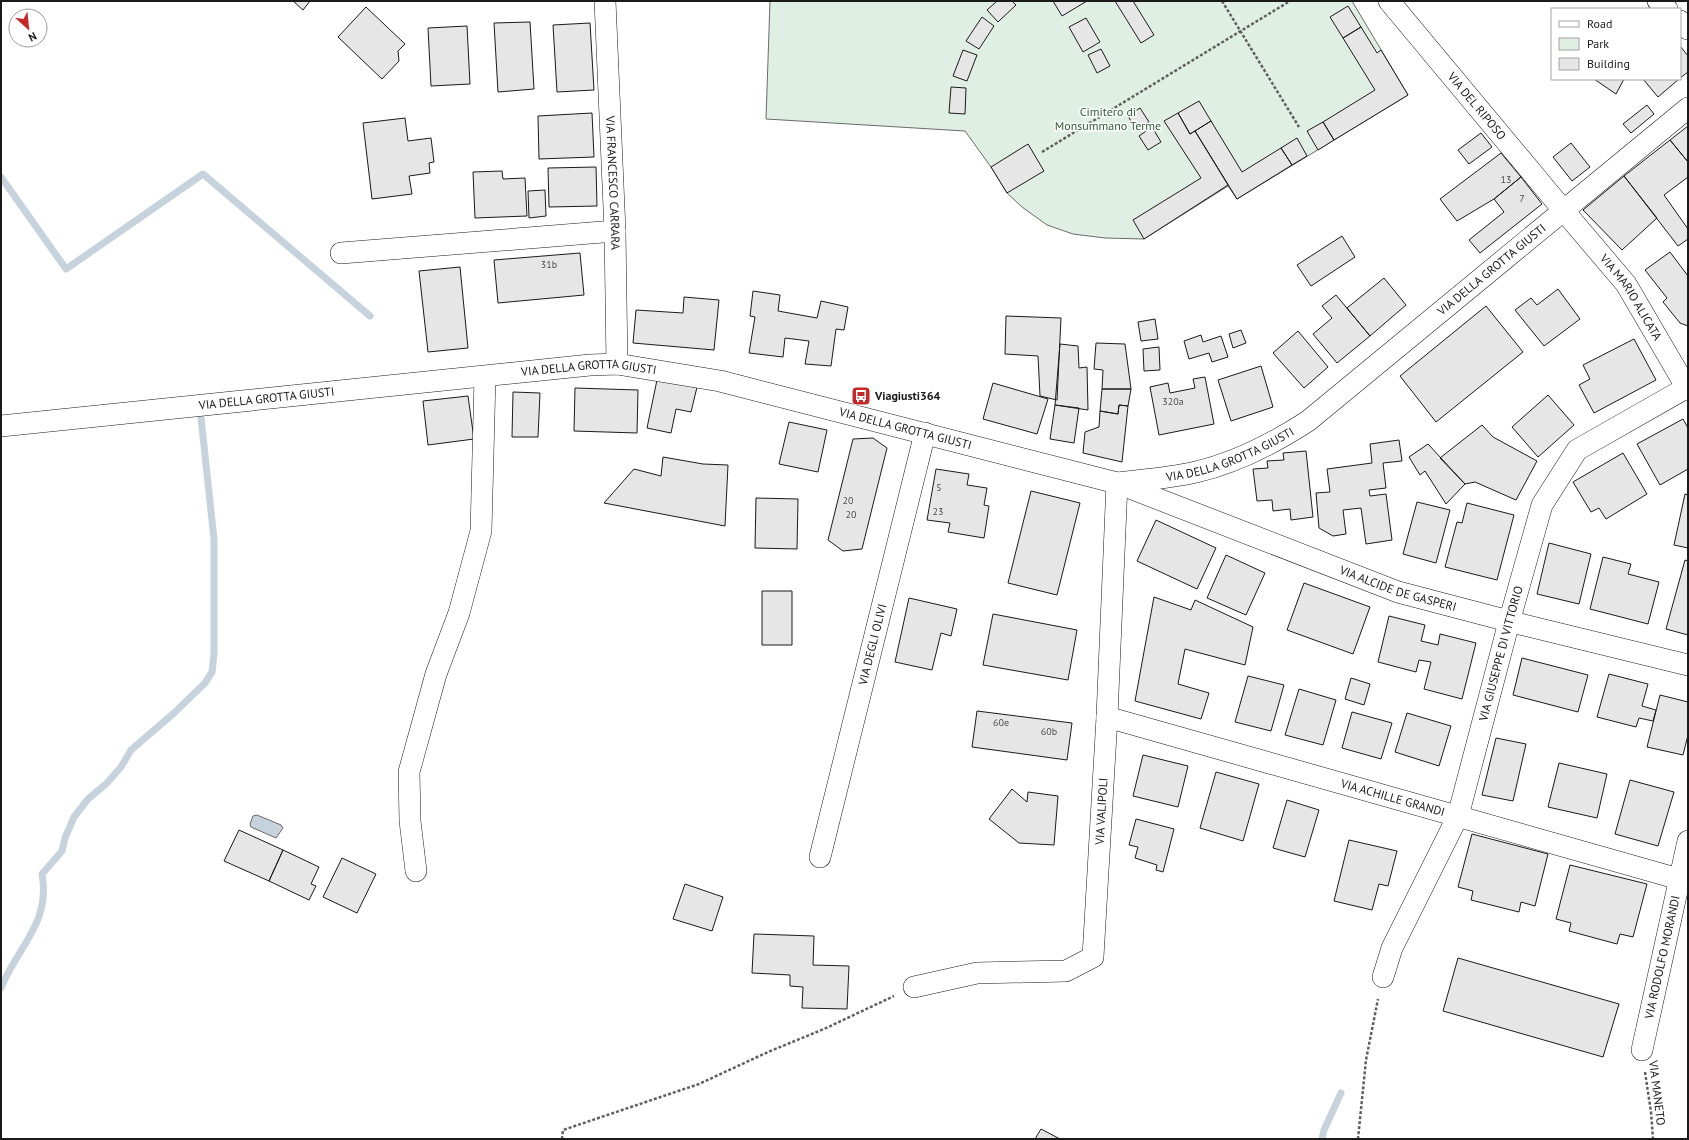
<svg xmlns="http://www.w3.org/2000/svg" width="1689" height="1140" font-family="'PT Sans',sans-serif">
<style>
.green{fill:#e0efe3;stroke:#6a6a6a}
.water{fill:#c6d2dc;stroke:#6a6a6a}
.lines{fill:none;stroke-linecap:round;stroke-linejoin:round}
.stream{stroke:#c6d2dc;stroke-width:7}
.building{fill:#e6e6e6;stroke:#1a1a1a}
.minor-casing{stroke:#1a1a1a;stroke-width:22}
.path{stroke:#5f5f5f;stroke-width:2.5;stroke-dasharray:3 2;stroke-linecap:butt}
.minor{stroke:#fff;stroke-width:21}
.labels{text-anchor:middle;stroke-width:3;stroke-linejoin:round;paint-order:stroke}
.number-label{font-size:10px;fill:#4d4d4d}
.street-label{font-size:12px;fill:#1a1a1a;stroke:#fff}
.park-label{font-size:12px;fill:#2b5a34;stroke:#fff}
.poi-label{font-size:12px;font-weight:bold;fill:#1a1a1a;stroke:#fff;text-anchor:start}
</style>
<rect width="100%" height="100%" fill="#fff"/>
<!-- green -->
<path class="green" d="M770,1H1352L1408,95L1237,199L1228,186L1144,239L1105,238L1073,234L1047,225L1022,207L1007,193L991,167L965,131L766,119Z"/>
<!-- water -->
<path class="water" d="M257,815L281,825L283,828L276,838L251,827L250,824L253,816Z"/>
<g class="lines">
<!-- stream -->
<path class="stream" d="M1,177L66,269L203,174L370,316
M1,988C17,947 51,924 42,874L62,851L65,838L74,817L88,799L106,784L121,767L131,750L174,713L205,683L212,672L214,654V539L201,418
M1322,1139L1324,1130L1341,1093"/>
</g>
<!-- building -->
<path class="building" d="M293,1H310L303,10Z
M997,1H1012L1016,5L998,22L987,10Z
M1053,1H1087L1062,16Z
M1115,1H1133L1154,35L1141,43Z
M1348,6L1361,27L1343,38L1330,17Z
M366,7L405,44L398,51L399,61L382,79L338,37Z
M982,17L994,26L979,49L966,41Z
M1086,18L1100,42L1083,52L1069,27Z
M530,22L534,89L498,92L494,23Z
M590,23L594,90L557,92L553,25Z
M467,26L470,84L431,86L428,28Z
M1361,27L1377,53L1381,50L1408,95L1334,140L1323,122L1375,90L1343,38Z
M1680,46L1688,56V72L1680,78Z
M1101,49L1110,66L1097,73L1088,55Z
M963,50L977,55L967,81L953,76Z
M1594,79H1624L1616,94Z
M1643,79H1679L1658,97Z
M951,87L966,88L965,114L949,113Z
M1199,101L1211,121L1190,134L1178,113Z
M1647,105L1654,114L1631,133L1623,124Z
M1140,108L1149,122L1136,130L1128,116Z
M592,113L594,157L539,159L538,116Z
M1178,113L1190,134L1195,131L1228,185L1144,239L1133,220L1201,178L1164,121Z
M405,118L408,141L431,138L434,162L429,163L430,173L409,176L412,194L372,199L363,123Z
M1211,121L1242,172L1281,148L1292,165L1237,199L1195,131Z
M1323,122L1334,140L1318,150L1307,131Z
M1688,126V162L1670,140Z
M1152,127L1161,142L1148,150L1139,136Z
M1481,133L1492,147L1469,164L1458,150Z
M1297,138L1307,156L1292,165L1281,148Z
M1670,140L1688,162V177L1664,195L1688,229V239L1678,246L1624,176Z
M1571,143L1590,167L1572,181L1553,157Z
M1028,144L1044,171L1007,193L991,167Z
M1501,153L1521,177L1494,199L1457,221L1440,199Z
M596,167L597,206L549,207L548,168Z
M502,171L503,179L525,178L527,216L475,218L473,172Z
M1624,176L1657,218L1622,250L1583,210Z
M1521,177L1542,204L1480,253L1469,240L1504,212L1494,199Z
M545,190L546,216L529,218L528,191Z
M1342,236L1355,257L1311,286L1297,265Z
M1670,252L1688,276V326L1680,323L1663,302L1667,298L1645,270Z
M580,253L584,295L498,303L494,260Z
M460,267L468,348L428,352L419,271Z
M1384,278L1406,305L1370,336L1347,308Z
M1558,289L1580,319L1544,346L1515,310L1531,298L1537,305Z
M753,291L780,295L778,311L817,318L821,301L848,307L844,330L836,329L831,366L805,364L809,341L785,338L783,357L749,353L755,317L750,316Z
M1336,295L1370,336L1337,363L1313,334L1332,318L1322,306Z
M684,297L719,300L714,350L633,343L636,310L683,313Z
M1486,306L1523,352L1436,422L1400,376Z
M1006,316L1061,318L1057,400L1040,396L1038,356L1005,354Z
M1155,319L1158,339L1141,341L1138,322Z
M1241,330L1246,343L1233,348L1229,334Z
M1298,331L1328,367L1304,388L1273,353Z
M1201,335L1203,342L1221,336L1228,357L1212,362L1209,353L1189,359L1184,341Z
M1634,339L1656,380L1594,413L1579,385L1590,379L1583,365Z
M1096,343L1125,344L1131,389H1102L1103,370L1094,369Z
M1060,344L1078,346L1079,368L1087,367L1088,410L1055,405Z
M1159,347L1160,370L1144,371L1143,349Z
M1261,366L1273,407L1231,421L1218,380Z
M658,375L698,383L691,412L676,409L671,433L647,428Z
M1205,377L1214,424L1159,435L1150,387L1168,383L1170,393L1195,388L1193,379Z
M993,383L1048,399L1037,434L983,419Z
M575,388L638,390L637,433L574,431Z
M1102,389H1131L1128,406L1119,405L1118,414L1100,411Z
M513,392L540,393L538,437H512Z
M1548,395L1574,425L1538,457L1512,427Z
M468,396L474,439L428,445L423,401Z
M1055,405L1079,408L1074,443L1050,439Z
M1119,405L1128,406L1122,462L1083,453L1085,432L1099,427L1100,411L1118,414Z
M1683,419L1688,428V469L1660,485L1637,444Z
M789,422L827,430L818,472L779,464Z
M1482,425L1493,437L1537,461L1516,500L1475,482L1465,484L1440,458Z
M873,438L887,448L862,549L843,551L828,540L853,439Z
M1399,440L1402,461L1383,463L1386,488L1369,490L1370,496L1386,494L1392,540L1366,544L1361,508L1343,510L1346,534L1333,536L1319,528L1316,493L1330,492L1327,469L1372,463L1370,444Z
M1428,444L1465,484L1446,504L1425,471L1420,475L1409,457Z
M1306,451L1313,517L1291,520L1290,509L1273,511L1272,500L1257,501L1253,469L1268,468L1267,461L1284,460L1283,453Z
M1623,453L1647,494L1606,519L1599,508L1591,512L1573,482Z
M663,457L703,464L728,465L725,526L604,503L634,469L661,476Z
M936,469L969,474L967,485L987,488L984,505L989,506L984,538L948,532L950,523L927,520Z
M1031,491L1080,503L1057,595L1008,583Z
M1685,494L1688,495V548L1674,545Z
M756,498L798,499L797,549L755,548Z
M1417,502L1450,510L1436,563L1403,554Z
M1467,503L1514,515L1497,580L1445,567L1457,522L1462,523Z
M1156,520L1216,548L1197,589L1137,561Z
M1549,543L1591,554L1579,604L1537,594Z
M1226,555L1265,573L1246,615L1207,598Z
M1603,557L1631,564L1628,574L1659,582L1648,624L1590,609Z
M1685,560L1688,561V635L1666,629Z
M1304,583L1370,607L1353,654L1287,630Z
M762,591H792V645H762Z
M1154,597L1191,610L1195,600L1253,627L1245,665L1185,649L1178,684L1209,693L1201,719L1135,701Z
M909,598L957,609L951,636L941,633L932,670L895,662Z
M993,614L1077,630L1068,680L983,665Z
M1389,616L1425,625L1421,641L1438,645L1440,634L1476,643L1462,699L1424,689L1431,662L1419,660L1416,672L1378,662Z
M1522,658L1588,675L1578,712L1513,695Z
M1609,674L1648,684L1642,706L1656,710L1653,721L1639,718L1636,727L1597,717Z
M1248,676L1284,685L1271,731L1235,722Z
M1351,678L1370,684L1364,705L1345,699Z
M1299,689L1336,700L1323,745L1285,735Z
M1660,695L1688,702V735L1683,755L1647,747Z
M977,711L1072,723L1067,760L972,747Z
M1352,712L1392,723L1381,759L1342,748Z
M1407,713L1451,726L1439,766L1395,752Z
M1496,738L1526,744L1513,801L1482,795Z
M1143,755L1188,766L1178,807L1133,796Z
M1559,763L1607,774L1597,818L1548,807Z
M1216,772L1259,784L1243,841L1200,828Z
M1630,780L1674,792L1658,846L1615,834Z
M1012,789L1027,802L1028,792L1058,796L1054,845L1019,843L989,819Z
M1287,800L1319,810L1305,857L1273,848Z
M1136,819L1174,829L1163,872L1156,870L1157,865L1135,858L1138,847L1129,845Z
M239,830L283,850L269,881L224,861Z
M1472,834L1548,854L1535,906L1521,902L1519,912L1471,900L1473,891L1458,887Z
M1349,840L1397,851L1388,886L1379,884L1372,910L1334,901Z
M283,850L319,867L311,884L316,886L309,900L269,881Z
M342,858L376,874L357,913L323,897Z
M1570,865L1647,884L1633,937L1620,934L1617,944L1569,931L1571,923L1556,919Z
M685,884L723,897L712,931L673,919Z
M754,934L814,936L813,965L849,966L847,1009L802,1008L803,987L790,986V975L752,973Z
M1458,958L1619,1004L1603,1057L1443,1011Z
M1041,1129L1060,1139H1035Z"/>
<g class="lines">
<defs>
<g id="minor">
<path id="s1" d="M605,1L615,231L617,364"/>
<path id="s2" d="M1389,1L1564,211L1626,284L1688,390"/>
<path d="M1658,1L1667,9"/>
<path d="M1680,21L1688,29"/>
<path d="M341,253L615,231"/>
<path id="s3" d="M1,426L590,365L617,364L720,381L1117,483C1143,480 1170,478 1196,472C1235,463 1274,443 1308,421L1688,108"/>
<path id="s4" d="M1107,717L1679,879"/>
<path id="s5" d="M820,857L925,433"/>
<path d="M416,871L410,821L409,772L436,674L459,613L481,531L485,377"/>
<path id="s6" d="M1383,977L1392,948L1458,816L1509,622L1542,505L1577,450L1686,388"/>
<path id="s7" d="M914,987L977,973L1066,971L1093,957L1107,717L1117,483L1398,592L1520,624L1688,665"/>
<path id="s8" d="M1642,1050L1688,841"/>
</g>
</defs>
<!-- minor casing -->
<use href="#minor" class="minor-casing"/>
<!-- path -->
<path class="path" d="M1222,1L1299,127
M1042,152L1290,1
M1645,1072L1651,1112L1653,1139
M562,1139L563,1130L699,1084L768,1052L824,1029L894,996
M1358,1139L1366,1060L1378,999"/>
<!-- minor -->
<use href="#minor" class="minor"/>
</g>
<!-- icons -->
<defs>
<symbol id="bus-square" viewBox="-11 -11 22 22"><rect x="-9" y="-9" width="18" height="18" rx="4" fill="#c62828" stroke="#fff"/><path d="M-5-6H5V4H4V6H2V4H-2V6H-4V4H-5ZM-3.5-4V0h7V-4ZM-3.5 1.2v1.5H-2V1.2ZM2 1.2v1.5H3.5V1.2Z" fill="#fff"/></symbol>
</defs>
<g fill-rule="evenodd">
<use href="#bus-square" x="850" y="385" width="22" height="22"/>
</g>
<g class="labels">
<!-- number labels -->
<g class="number-label">
<text x="1506" y="183">13</text>
<text x="1522" y="202">7</text>
<text x="549" y="268">31b</text>
<text x="1173" y="405">320a</text>
<text x="939" y="491">5</text>
<text x="848" y="504">20</text>
<text x="938" y="515">23</text>
<text x="851" y="518">20</text>
<text x="1001" y="726">60e</text>
<text x="1049" y="735">60b</text>
</g>
<!-- street labels -->
<g class="street-label">
<text dy="4" stroke="none"><textPath href="#s2" startOffset="137">VIA DEL RIPOSO</textPath></text>
<text dy="4" stroke="none"><textPath href="#s1" startOffset="182">VIA FRANCESCO CARRARA</textPath></text>
<text dy="4" stroke="none"><textPath href="#s3" startOffset="1575">VIA DELLA GROTTA GIUSTI</textPath></text>
<text dy="4" stroke="none"><textPath href="#s2" startOffset="383">VIA MARIO ALICATA</textPath></text>
<text dy="4" stroke="none"><textPath href="#s3" startOffset="591">VIA DELLA GROTTA GIUSTI</textPath></text>
<text dy="4" stroke="none"><textPath href="#s3" startOffset="267">VIA DELLA GROTTA GIUSTI</textPath></text>
<text dy="4" stroke="none"><textPath href="#s3" startOffset="915">VIA DELLA GROTTA GIUSTI</textPath></text>
<text dy="4" stroke="none"><textPath href="#s3" startOffset="1251">VIA DELLA GROTTA GIUSTI</textPath></text>
<text dy="4" stroke="none"><textPath href="#s7" startOffset="959">VIA ALCIDE DE GASPERI</textPath></text>
<text dy="4" stroke="none"><textPath href="#s5" startOffset="219">VIA DEGLI OLIVI</textPath></text>
<text dy="4" stroke="none"><textPath href="#s6" startOffset="346">VIA GIUSEPPE DI VITTORIO</textPath></text>
<text dy="4" stroke="none"><textPath href="#s4" startOffset="297">VIA ACHILLE GRANDI</textPath></text>
<text dy="4" stroke="none"><textPath href="#s7" startOffset="330">VIA VALIPOLI</textPath></text>
<text dy="4" stroke="none"><textPath href="#s8" startOffset="95">VIA RODOLFO MORANDI</textPath></text>
<text transform="translate(1657 1093) rotate(83)" y="4">VIA MANETO</text>
</g>
<!-- park labels -->
<g class="park-label">
<text x="1108" y="116">Cimitero di<tspan x="1108" dy="14">Monsummano Terme</tspan></text>
</g>
<!-- poi labels -->
<g class="poi-label">
<text x="875" y="400">Viagiusti364</text>
</g>
</g>
<!-- border -->
<rect width="1689" height="1140" fill="none" stroke="#1a1a1a" stroke-width="4"/>
<!-- legend -->
<rect x="1551" y="8" width="130" height="72" fill="#ffffff" stroke="#a3a3a3"/>
<rect x="1559" y="21" width="20" height="6" fill="#ffffff" stroke="#a3a3a3"/>
<text x="1587" y="28" font-size="12" fill="#1a1a1a">Road</text>
<rect x="1559" y="38" width="20" height="12" fill="#e0efe3" stroke="#a3a3a3"/>
<text x="1587" y="48" font-size="12" fill="#1a1a1a">Park</text>
<rect x="1559" y="58" width="20" height="12" fill="#e6e6e6" stroke="#a3a3a3"/>
<text x="1587" y="68" font-size="12" fill="#1a1a1a">Building</text>
<!-- north arrow -->
<g transform="translate(28 28) rotate(153)"><circle r="19" fill="#ffffff" stroke="#a3a3a3"/>
<path d="M0-3L7 15L0 10L-7 15Z" fill="#c62828"/>
<text y="-6" font-size="11" font-weight="bold" text-anchor="middle" fill="#1a1a1a">N</text>
</g>
</svg>
